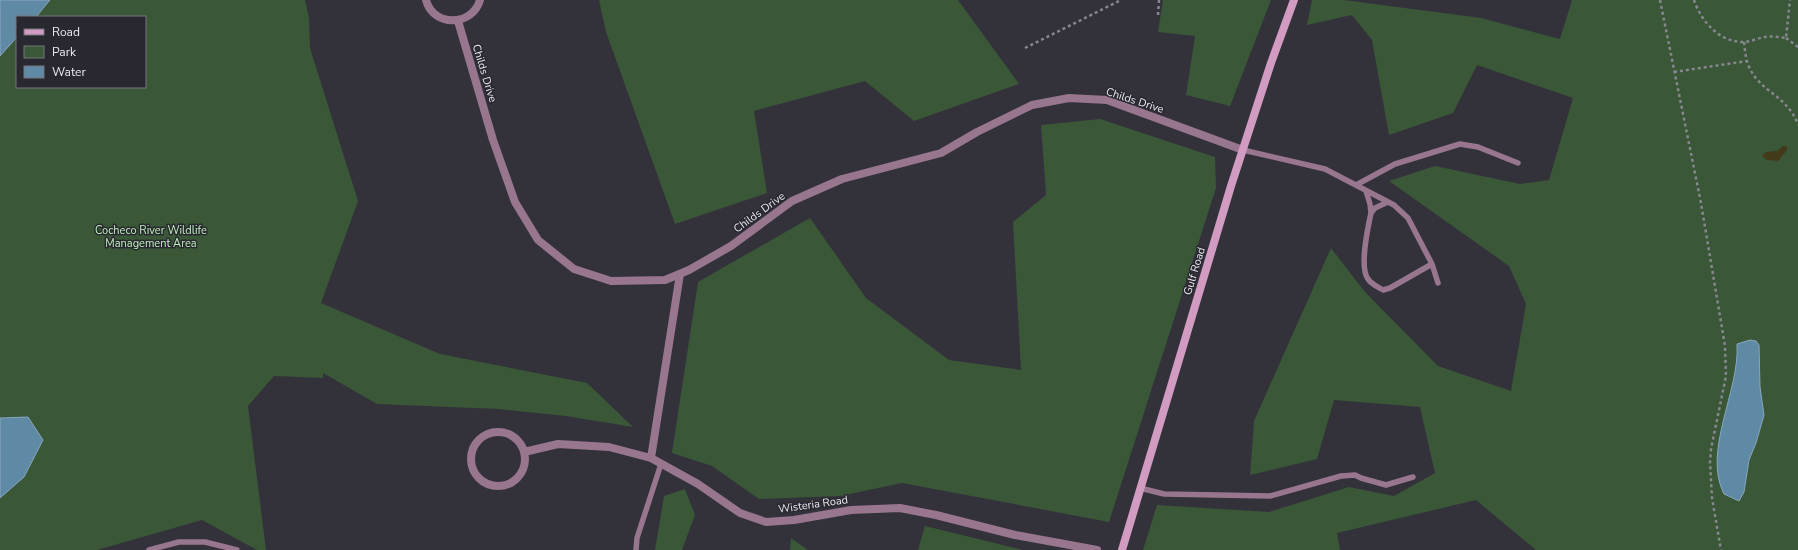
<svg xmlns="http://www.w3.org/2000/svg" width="1798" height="550" font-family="'Nunito Sans',sans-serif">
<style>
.green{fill:#3a5738}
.sand{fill:#433a1a}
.water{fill:#5f8aa5;stroke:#89a7bc}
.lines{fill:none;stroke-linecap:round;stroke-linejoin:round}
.path{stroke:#88878f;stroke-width:2.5;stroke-dasharray:3 3;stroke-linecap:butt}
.lane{stroke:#98768e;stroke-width:5.5}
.street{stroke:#98768e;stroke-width:8}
.secondary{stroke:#d29bc1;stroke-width:8}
.labels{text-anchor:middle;stroke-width:3;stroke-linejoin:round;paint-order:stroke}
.street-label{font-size:11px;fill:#eaeaf0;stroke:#292831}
.park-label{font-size:11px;fill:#bcf1b9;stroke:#292831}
</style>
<rect width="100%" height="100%" fill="#33323b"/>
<!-- green -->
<path class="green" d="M50,0H305L309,18L310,48L358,201L321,303L440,354L587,383L633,427L566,416L499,409L377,404L323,373V378L274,376L248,406L266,550H257L202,520L97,550H0V498L24,477L28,417L0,418V51L17,37V87H145V17H36Z
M599,0H958L1019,84L914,121L865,81L754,111L767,193L675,224L606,32Z
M1163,0H1271L1230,106L1186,95L1195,36L1158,32Z
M1312,0H1344L1481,18L1560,39L1572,0H1798V550H1536L1476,500L1337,533L1340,550H1143L1157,505L1269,512L1349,487L1394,496L1435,473L1420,407L1334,400L1317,459L1250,475L1254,421L1331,248L1365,292L1438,366L1511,391L1526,304L1509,266L1389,181L1435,166L1520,184L1549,180L1573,98L1477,65L1453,113L1389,135L1372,40L1352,15L1307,25Z
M1100,119L1215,157L1216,188L1109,522L902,483L840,496L759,499L712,466L672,453L698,282L810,218L866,298L949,360L1021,370L1013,222L1046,195L1041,125Z
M685,489L695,515L682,550H655L664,496Z
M925,526L1023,550H918Z
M791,538L808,550H790Z"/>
<!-- sand -->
<path class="sand" d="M1783,146H1787V150L1778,161L1767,160L1762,156L1766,152L1777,151Z"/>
<!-- water -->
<path class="water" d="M0,0H50L36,17H17V37L0,56Z
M1750,340L1756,341L1759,345L1760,387L1764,415L1756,443L1749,460L1744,492L1739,501L1724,494C1702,451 1740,391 1737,344Z
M28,417L43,440L24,477L0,498V418Z"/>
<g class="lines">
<!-- path -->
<path class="path" d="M1660,0L1701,203L1725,346L1726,376L1711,449L1710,462L1712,498L1721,550
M1694,0C1701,21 1719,42 1743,42C1750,42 1758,38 1765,37C1772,36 1779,37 1786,38L1790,0
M1158,15L1159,0
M1786,38L1798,47
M1744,42C1745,52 1746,61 1750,69C1762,93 1788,96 1798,125
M1025,48L1121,0
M1674,72L1747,61"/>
<!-- lane -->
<path class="lane" d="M1243,150L1325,169L1394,205L1408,218L1432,264L1438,283
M1356,185L1395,164L1460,144L1478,147L1518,163
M1366,191L1370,204L1371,213
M1388,202L1375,208L1371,213C1368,227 1359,267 1368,279C1371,284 1378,287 1383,290L1390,288L1432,264
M1140,488L1164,494L1270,496L1341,476L1355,475L1361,478L1386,485L1413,477
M149,550L179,542H205L237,550
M636,550L637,538L661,464"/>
<!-- street -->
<path class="street" d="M426,0C433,27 472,27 480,0
M458,21L493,140L515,202L538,240L574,269L611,281L665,280L689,270L731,246L792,201L842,179L941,153L977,132L1032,105L1069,98L1107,100L1243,150
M471 459a27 27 0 1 1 54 0a27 27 0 1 1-54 0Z
M524,452L558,444L609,447L651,458L698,484L740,513L766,522L794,520L851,510L900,508L936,515L1015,535L1097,550
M651,458L680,274"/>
<!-- secondary -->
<path class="secondary" d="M1122,550L1231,186L1271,63L1294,0"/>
</g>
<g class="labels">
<!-- street labels -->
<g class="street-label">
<text transform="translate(485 73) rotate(73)" y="4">Childs Drive</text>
<text transform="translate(1135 100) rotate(18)" y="4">Childs Drive</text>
<text transform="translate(759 212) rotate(-36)" y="4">Childs Drive</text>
<text transform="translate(1194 271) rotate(-73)" y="4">Gulf Road</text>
<text transform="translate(813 504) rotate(-8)" y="4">Wisteria Road</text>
</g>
<!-- park labels -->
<g class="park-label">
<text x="151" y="234">Cocheco River Wildlife<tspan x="151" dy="13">Management Area</tspan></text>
</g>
</g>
<!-- legend -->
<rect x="16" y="16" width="130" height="72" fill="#292831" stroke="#76767d"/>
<rect x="24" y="29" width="20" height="6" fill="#d29bc1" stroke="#76767d"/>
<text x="52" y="36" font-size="12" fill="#eaeaf0">Road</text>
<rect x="24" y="46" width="20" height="12" fill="#3a5738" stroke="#76767d"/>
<text x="52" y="56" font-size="12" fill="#eaeaf0">Park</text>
<rect x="24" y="66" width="20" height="12" fill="#5f8aa5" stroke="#76767d"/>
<text x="52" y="76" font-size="12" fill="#eaeaf0">Water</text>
</svg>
